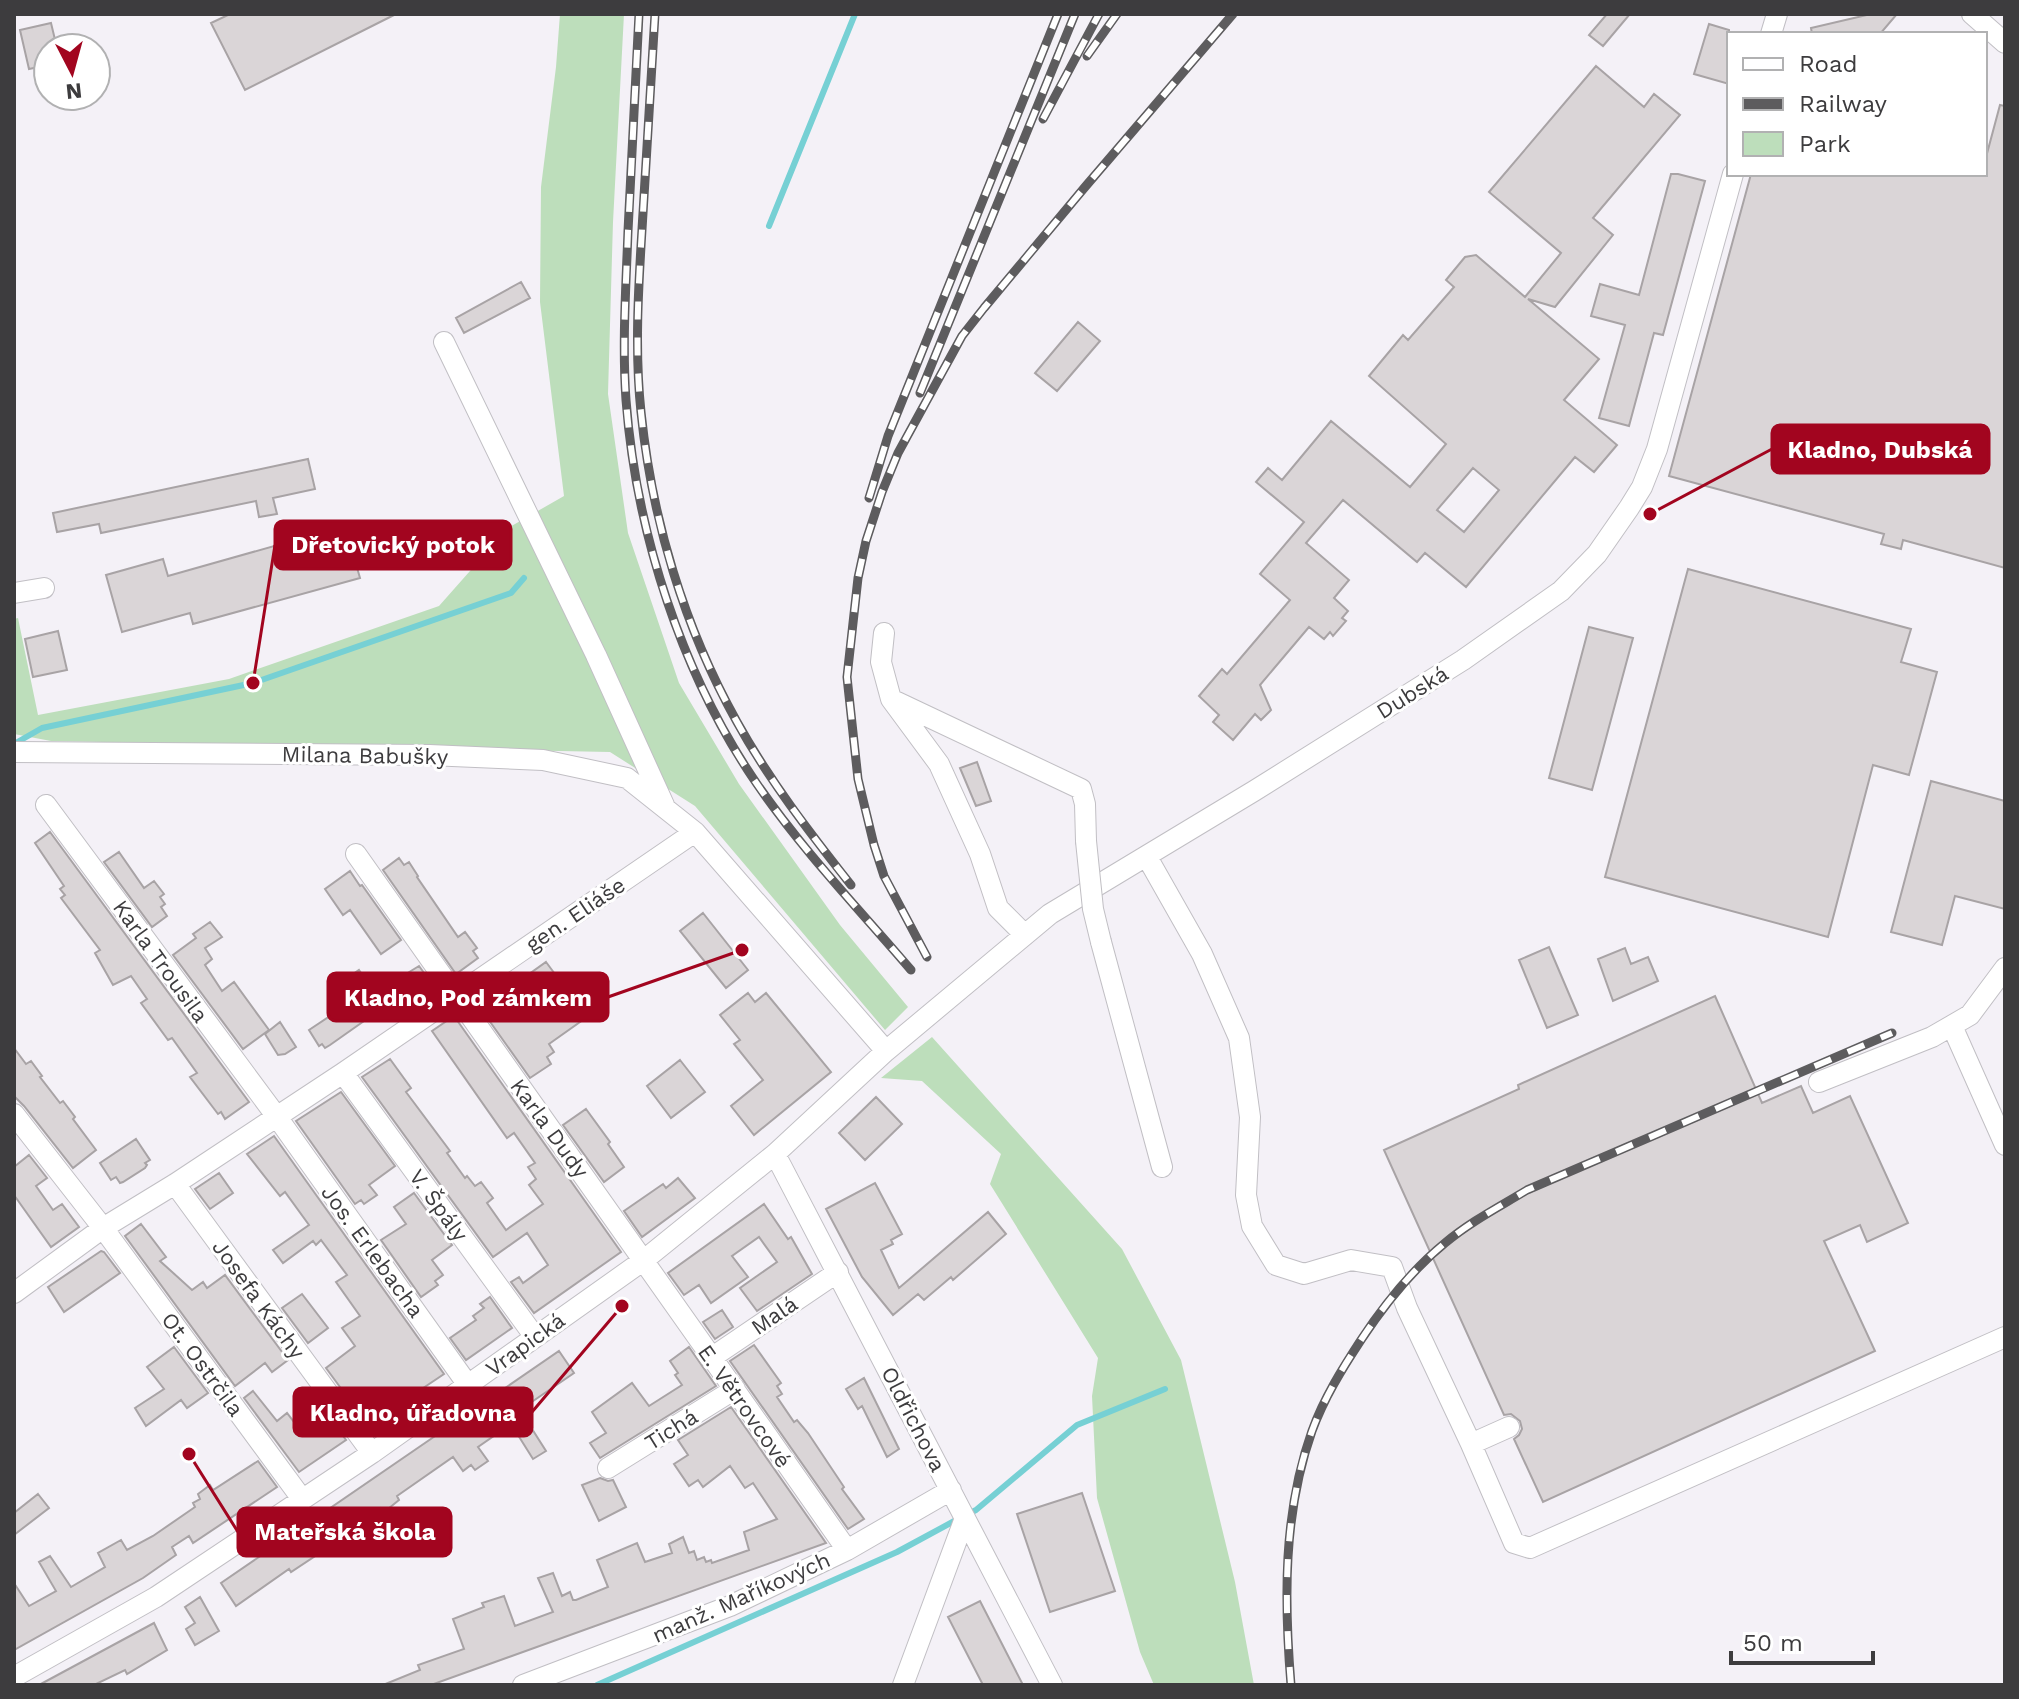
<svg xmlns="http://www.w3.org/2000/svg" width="2019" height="1699" font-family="'Work Sans',sans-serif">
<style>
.green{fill:#bddebb}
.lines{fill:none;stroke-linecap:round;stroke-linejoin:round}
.stream{stroke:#76d0d4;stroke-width:6}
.building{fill:#dad5d7;stroke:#a8a3a5;stroke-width:2;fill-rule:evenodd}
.minor-casing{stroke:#c1bfc4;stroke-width:22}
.minor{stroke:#fff;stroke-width:20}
.rail-casing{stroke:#5d5c5e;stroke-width:9}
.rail{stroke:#fff;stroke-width:6;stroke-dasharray:18;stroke-linecap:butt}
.minor-bridge-casing{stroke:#c1bfc4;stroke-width:22;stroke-linecap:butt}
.minor-bridge{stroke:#fff;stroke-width:20}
.labels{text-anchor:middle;stroke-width:6;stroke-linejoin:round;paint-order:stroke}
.street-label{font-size:22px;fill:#3d3c3e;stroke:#fff}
.leader{fill:none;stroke:#a2051f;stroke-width:3}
.callout-dot{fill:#a2051f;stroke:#fff;stroke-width:3}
.callout{fill:#a2051f;stroke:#a2051f;stroke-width:3}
.callout-label{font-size:24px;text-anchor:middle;font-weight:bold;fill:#fff}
</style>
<rect width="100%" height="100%" fill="#f4f1f7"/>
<!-- green -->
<path class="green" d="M560,14H624L613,222L608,394L628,533L679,683L739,784L840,925L908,1007L885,1030L695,806L610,752L51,741L14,734V619L18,618L38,715L229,679L439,606L508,528L564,496L540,302L541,187L556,67Z
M932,1037L1122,1249L1181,1360L1235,1582L1254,1685H1154L1140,1652L1097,1498L1092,1396L1098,1358L990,1184L1001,1154L922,1081L881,1078Z"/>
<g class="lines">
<!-- stream -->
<path class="stream" d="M769,226L855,14
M14,744L42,728L253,683L511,593L524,578
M968,1514L976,1510L1077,1425L1165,1389
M597,1685L897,1552L958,1519"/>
</g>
<!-- building -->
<path class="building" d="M230,14H396L245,90L211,23Z
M1607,14H1630L1603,46L1589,35Z
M1871,14H1897L1880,34H1812L1811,28Z
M51,23L57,48H48V65L29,69L20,30Z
M1709,24L1729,30V84L1694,74Z
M1596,66L1644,107L1654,94L1680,115L1593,218L1613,235L1555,307L1528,299L1599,359L1564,400L1617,445L1594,472L1575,457L1466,587L1425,553L1417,562L1343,500L1306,543L1349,580L1334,598L1348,611L1342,618L1346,621L1333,636L1330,632L1324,639L1309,627L1260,685L1271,710L1261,720L1255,714L1233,740L1213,722L1219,715L1199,696L1222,669L1227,674L1290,600L1260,574L1304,522L1256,482L1268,468L1282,480L1331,421L1410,487L1446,444L1369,376L1403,335L1408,340L1454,287L1446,280L1465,257L1476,255L1525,297L1561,253L1489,192ZM1473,468L1499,490L1464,532L1437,510Z
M2000,105L2005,106V568L1903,540L1901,549L1881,544L1884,534L1669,476L1751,174H1985V161Z
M1671,174H1678L1705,181L1663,335L1654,333L1629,426L1599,418L1625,325L1591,316L1600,284L1639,295Z
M521,282L530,298L464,333L456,318Z
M1078,322L1100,341L1057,391L1035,373Z
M308,459L315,489L273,498L277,514L259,517L256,501L101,533L99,524L57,532L53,513Z
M345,526L360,578L193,624L190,613L122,632L106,575L163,559L168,576Z
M1688,569L1911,629L1901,662L1937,672L1909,775L1873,765L1828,937L1605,877Z
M1589,627L1633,638L1592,790L1549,778Z
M58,631L67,670L33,677L25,639Z
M977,762L991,801L976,806L960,768Z
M1931,781L2005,801V909L1955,896L1942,945L1891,932Z
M50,832L249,1102L225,1119L221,1112L218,1114L190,1077L197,1073L172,1038L168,1040L141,1003L147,999L131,976L113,985L95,953L100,950L61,898L65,895L60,889L64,886L35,843Z
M119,852L144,888L154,881L164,894L160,897L165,904L161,907L167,916L152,927L104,862Z
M399,858L404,865L409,862L418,876L417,877L458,937L465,932L477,948L473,951L478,958L456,974L383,870Z
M350,871L360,886L362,885L401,940L381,954L350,910L343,915L325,889Z
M703,913L748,970L726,988L680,931Z
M210,922L222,937L205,948L212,959L205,965L222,991L234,982L269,1030L243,1049L173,955L196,938L193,934Z
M1549,947L1578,1015L1547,1028L1519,960Z
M1625,948L1631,964L1648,957L1658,981L1613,1001L1598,959Z
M546,962L587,1017L549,1044L554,1052L547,1057L551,1064L530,1078L476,1002L511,978L515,984Z
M419,966L435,988L409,1005L393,982Z
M359,970L375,993L357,1003L343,981Z
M748,993L755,1002L766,993L831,1072L754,1135L731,1106L763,1080L734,1044L740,1040L720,1015Z
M1715,996L1762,1103L1801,1086L1813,1113L1850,1096L1908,1223L1867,1242L1860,1225L1824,1241L1875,1351L1543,1502L1514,1439L1519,1435L1522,1429L1520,1421L1511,1414L1504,1415L1384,1150L1519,1089L1518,1085Z
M354,1000L366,1016L362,1018L364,1021L330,1045L325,1048L322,1044L319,1046L309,1030Z
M454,1016L621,1252L534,1313L511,1282L519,1277L523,1283L548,1265L527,1233L493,1257L362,1077L390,1059L411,1088L406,1092L450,1151L447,1153L465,1178L467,1176L475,1186L481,1182L493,1198L487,1203L506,1230L543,1204L529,1185L536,1179L528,1167L535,1163L514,1133L507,1138L432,1031Z
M280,1022L296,1047L285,1054L278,1055L265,1034Z
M14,1048L26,1064L31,1061L42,1076L40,1077L60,1103L63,1101L75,1117L73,1119L96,1150L73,1168L24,1106L14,1096Z
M680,1060L705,1092L671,1118L647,1086Z
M341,1092L395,1166L369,1185L377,1195L364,1204L361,1200L355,1204L296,1121Z
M876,1097L902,1124L865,1160L839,1133Z
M586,1109L610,1142L608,1144L624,1167L604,1182L563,1125Z
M274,1136L444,1374L368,1425L326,1368L355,1346L342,1328L360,1316L336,1282L347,1275L321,1240L316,1245L313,1241L283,1263L273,1250L309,1225L285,1192L280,1196L247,1154Z
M136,1139L150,1160L145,1163L147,1165L145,1168L123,1182L120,1183L116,1177L111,1180L100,1163Z
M29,1155L47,1178L36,1186L53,1210L62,1204L79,1227L51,1247L14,1195V1167Z
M219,1173L233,1193L210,1209L195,1189Z
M678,1178L695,1198L642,1237L624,1211L663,1184L666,1188Z
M875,1183L902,1234L891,1240L893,1244L881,1250L899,1288L988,1212L1006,1234L953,1280L951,1277L924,1300L918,1294L893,1315L862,1277L826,1209Z
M414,1193L452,1245L432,1260L443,1275L435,1281L438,1285L421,1297L381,1240L406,1224L394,1207Z
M764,1204L788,1239L791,1237L812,1274L757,1311L740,1288L777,1262L759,1237L732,1256L748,1277L711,1303L699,1285L684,1295L668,1273Z
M141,1224L166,1257L160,1261L192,1290L203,1282L207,1288L225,1275L288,1360L272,1372L265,1363L235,1386L125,1236Z
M101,1251L104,1252L120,1273L64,1312L48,1287Z
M302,1294L328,1328L308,1343L282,1308Z
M490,1297L512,1328L466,1360L450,1338L476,1320L473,1316L484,1308L480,1304Z
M722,1310L733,1327L715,1339L703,1322Z
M754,1345L781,1383L777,1386L782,1394L777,1397L794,1422L797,1420L808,1433L844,1487L842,1489L864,1519L848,1529L730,1361Z
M174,1347L208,1393L187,1408L181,1400L146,1426L135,1408L164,1389L147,1367Z
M689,1347L716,1386L600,1458L590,1443L606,1433L592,1412L632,1383L649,1406L682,1385L675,1375L678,1373L670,1361Z
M559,1351L574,1373L520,1410L546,1451L533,1459L511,1424L478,1447L488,1461L475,1470L471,1465L463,1471L453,1457L397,1496L399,1500L383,1513L380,1508L374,1511L348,1529L350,1533L291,1572L289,1569L236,1606L221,1583Z
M864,1378L899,1449L887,1457L862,1406L858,1409L846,1389Z
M253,1391L277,1421L287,1413L304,1435L329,1417L346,1440L299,1472L244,1398Z
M731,1407L826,1543L431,1685H383L420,1670L418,1665L464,1649L453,1619L484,1607L482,1603L504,1596L515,1626L553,1612L538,1578L553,1573L562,1596L570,1592L573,1600H576L608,1587L597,1560L637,1543L645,1562L672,1553L669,1544L683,1537L689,1553L694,1551L697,1560L704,1557L706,1562L711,1560L712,1563L749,1550L744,1532L777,1519L753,1483L745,1488L730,1466L703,1487L698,1480L689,1486L674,1464L688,1455L678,1440Z
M258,1461L277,1487L193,1543L189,1536L172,1547L176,1555L143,1578L14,1650V1583L29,1606L56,1591L39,1562L50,1556L71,1587L105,1567L98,1553L121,1540L127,1550L153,1536L195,1507L193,1503L200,1499L198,1494L210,1485L213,1490Z
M600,1478L608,1481L613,1480L626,1507L599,1521L582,1485Z
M1082,1493L1115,1591L1050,1612L1017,1514Z
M38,1494L49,1508L14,1535V1513Z
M200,1597L219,1631L195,1645L186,1629L195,1623L185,1607Z
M980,1601L1023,1685H983L948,1617Z
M154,1623L167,1650L127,1674L125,1670L94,1685H39Z"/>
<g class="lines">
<defs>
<path id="minor" d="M1972,14L2005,43
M1771,34L1777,14
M444,342L596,655L664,805
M14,593L44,588
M884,633L881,662L891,699L939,764L980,854L998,908L1025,935
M897,702L1081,789L1085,804L1086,841
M14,752L429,755L543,760L627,778L695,832L886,1051
M46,805L277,1117L468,1385
M356,854C519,1087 685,1317 847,1550
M1147,857L1202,954L1239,1038L1250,1117L1246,1195L1252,1226L1276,1265L1304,1274L1351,1260L1392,1267L1407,1308L1471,1444L1514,1543L1530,1548L2005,1337
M1101,942L1162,1167
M1952,1026L2005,1145
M343,1073L535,1337
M1819,1082L1932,1037L1970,1015L2005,968
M14,1114L103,1228L302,1499
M775,1154L1052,1685
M175,1184L372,1453
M14,1293L103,1228L175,1184L343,1073L695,832
M711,1358L838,1272
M1471,1444L1509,1427
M608,1468L735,1389
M14,1677L156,1597L372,1453L644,1260L775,1154L886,1051L1050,914L1254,791L1463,660L1561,591L1597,554L1629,508L1642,487L1657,449L1733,174
M523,1685L730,1606L847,1550L951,1490
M903,1685L965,1518"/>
</defs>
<!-- minor casing -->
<use href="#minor" class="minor-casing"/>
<!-- minor -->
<use href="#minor" class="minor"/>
<defs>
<path id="rail" d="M639,14C635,86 632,159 628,231C626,287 622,344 626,400C636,533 682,675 757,784C803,851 859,909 911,970
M655,14C651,80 647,147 643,213C639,279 634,346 641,412C652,520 684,627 737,722C769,780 810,833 851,885
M1087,56L1117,14
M1043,119L1099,14
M920,393L1075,14
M869,498L888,436L1058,14
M927,957L884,876L874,845L858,779L847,677L858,578L866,541L882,492L898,453L962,336L984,308L1085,187L1233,14
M1291,1685C1284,1600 1283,1513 1312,1431C1324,1398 1342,1369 1361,1340C1384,1305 1412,1270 1445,1243C1470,1222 1499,1207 1527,1190L1892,1033"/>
</defs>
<!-- rail casing -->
<use href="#rail" class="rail-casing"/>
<!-- rail -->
<use href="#rail" class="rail"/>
<defs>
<path id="minor-bridge" d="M1086,841L1093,909L1101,942"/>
</defs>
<!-- minor-bridge casing -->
<use href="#minor-bridge" class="minor-bridge-casing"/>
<!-- minor-bridge -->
<use href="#minor-bridge" class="minor-bridge"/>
</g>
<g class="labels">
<!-- street labels -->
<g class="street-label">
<text transform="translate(1412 692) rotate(-32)" y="8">Dubská</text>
<text transform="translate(365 755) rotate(1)" y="8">Milana Babušky</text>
<text transform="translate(575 914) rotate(-34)" y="8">gen. Eliáše</text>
<text transform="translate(161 961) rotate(54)" y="8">Karla Trousila</text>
<text transform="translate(550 1128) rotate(54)" y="8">Karla Dudy</text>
<text transform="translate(439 1205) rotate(54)" y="8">V. Špály</text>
<text transform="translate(373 1251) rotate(54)" y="8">Jos. Erlebacha</text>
<text transform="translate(259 1299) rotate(54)" y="8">Josefa Káchy</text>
<text transform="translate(774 1315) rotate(-34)" y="8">Malá</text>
<text transform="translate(525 1344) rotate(-36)" y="8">Vrapická</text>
<text transform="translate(203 1364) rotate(54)" y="8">Ot. Ostrčila</text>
<text transform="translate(745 1406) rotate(55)" y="8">E. Větrovcové</text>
<text transform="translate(914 1419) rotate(63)" y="8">Oldřichova</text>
<text transform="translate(671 1429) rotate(-32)" y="8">Tichá</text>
<text transform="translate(741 1597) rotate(-24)" y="8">manž. Maříkových</text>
</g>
</g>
<!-- callouts -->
<path class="leader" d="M1650 514L1772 449M253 683L275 545M742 950L608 997M622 1306L532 1412M189 1454L238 1532"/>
<g class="callout-dot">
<circle cx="1650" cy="514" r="8"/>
<circle cx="253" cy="683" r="8"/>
<circle cx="742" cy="950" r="8"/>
<circle cx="622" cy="1306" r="8"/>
<circle cx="189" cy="1454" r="8"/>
</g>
<g class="callout">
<rect x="1772" y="425" width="217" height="48" rx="8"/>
<rect x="275" y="521" width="236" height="48" rx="8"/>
<rect x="328" y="973" width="280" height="48" rx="8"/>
<rect x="294" y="1388" width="238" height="48" rx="8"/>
<rect x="238" y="1508" width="213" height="48" rx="8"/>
</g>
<g class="callout-label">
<text x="1880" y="458">Kladno, Dubská</text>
<text x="393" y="553">Dřetovický potok</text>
<text x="468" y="1006">Kladno, Pod zámkem</text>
<text x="413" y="1421">Kladno, úřadovna</text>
<text x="345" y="1540">Mateřská škola</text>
</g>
<!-- border -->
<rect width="2019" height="1699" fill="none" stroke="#3d3c3e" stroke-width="32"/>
<!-- legend -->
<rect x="1727" y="32" width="260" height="144" fill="#ffffff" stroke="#b1b1b2" stroke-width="2"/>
<rect x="1743" y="58" width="40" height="12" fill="#ffffff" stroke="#b1b1b2" stroke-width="2"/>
<text x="1799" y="72" font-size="24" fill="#3d3c3e">Road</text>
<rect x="1743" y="98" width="40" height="12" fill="#5d5c5e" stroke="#b1b1b2" stroke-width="2"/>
<text x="1799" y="112" font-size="24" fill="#3d3c3e">Railway</text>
<rect x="1743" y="132" width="40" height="24" fill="#bddebb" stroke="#b1b1b2" stroke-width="2"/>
<text x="1799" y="152" font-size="24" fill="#3d3c3e">Park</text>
<!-- north arrow -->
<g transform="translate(72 72) rotate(174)"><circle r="38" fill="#ffffff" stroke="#b1b1b2" stroke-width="2"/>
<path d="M0-6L14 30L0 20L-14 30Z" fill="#a2051f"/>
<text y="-12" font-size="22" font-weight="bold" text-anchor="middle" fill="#3d3c3e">N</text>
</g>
<!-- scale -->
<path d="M1731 1651v12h142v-12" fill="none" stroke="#3d3c3e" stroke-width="4"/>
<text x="1743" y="1651" font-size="24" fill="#3d3c3e" stroke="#ffffff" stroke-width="6" paint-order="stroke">50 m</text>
</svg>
